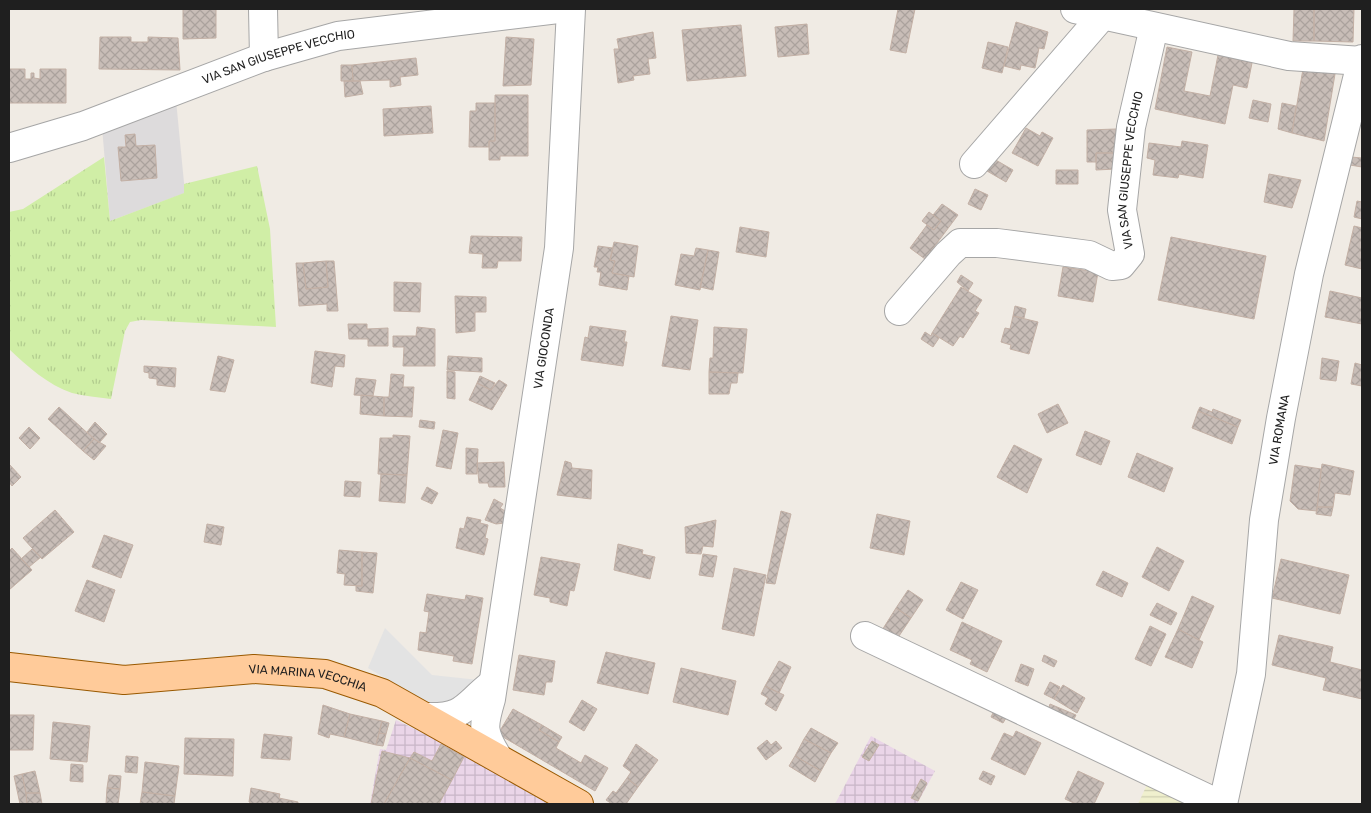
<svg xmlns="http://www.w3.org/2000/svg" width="1371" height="813" font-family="Rubik,sans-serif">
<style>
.residential{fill:#dddbdc}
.industrial{fill:url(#industrial-grid)}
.farmland{fill:url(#farmland-rules)}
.grass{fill:url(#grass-tufts)}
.parking{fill:#e3e3e3}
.building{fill:url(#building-cross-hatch);stroke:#c3b0a5}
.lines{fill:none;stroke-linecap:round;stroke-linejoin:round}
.minor-casing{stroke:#a6a6a6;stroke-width:30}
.major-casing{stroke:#995900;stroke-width:30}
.minor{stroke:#fff;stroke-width:28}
.major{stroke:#ffcb9a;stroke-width:28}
.labels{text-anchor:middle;stroke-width:4;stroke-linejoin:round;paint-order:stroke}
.street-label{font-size:12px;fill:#1f1f1f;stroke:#fff}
</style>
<defs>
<pattern id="industrial-grid" width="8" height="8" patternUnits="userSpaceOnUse" patternTransform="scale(1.25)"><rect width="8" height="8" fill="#ead5e8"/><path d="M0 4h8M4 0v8" fill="none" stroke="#c8b6c7"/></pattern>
<pattern id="farmland-rules" width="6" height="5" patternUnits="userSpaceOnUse" patternTransform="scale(1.25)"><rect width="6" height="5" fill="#f0f0ce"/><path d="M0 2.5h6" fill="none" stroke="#cdcdb0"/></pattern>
<pattern id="grass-tufts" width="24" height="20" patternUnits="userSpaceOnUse" patternTransform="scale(1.25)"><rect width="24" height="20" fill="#d0eea6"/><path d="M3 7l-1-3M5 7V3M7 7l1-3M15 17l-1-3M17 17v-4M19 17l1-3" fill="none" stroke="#b2cc8e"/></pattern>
<pattern id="building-cross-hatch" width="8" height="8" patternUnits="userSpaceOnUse" patternTransform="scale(1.25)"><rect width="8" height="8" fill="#c8bdb7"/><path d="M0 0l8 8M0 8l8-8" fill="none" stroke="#aba29d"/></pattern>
</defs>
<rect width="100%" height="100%" fill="#f0ebe4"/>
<!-- residential -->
<path class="residential" d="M176,100L185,193L110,221L102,127Z"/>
<!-- industrial -->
<path class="industrial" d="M396,720L442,742L548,804H370L380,749L386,750Z
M871,736L935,771L917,804H835Z"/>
<!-- farmland -->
<path class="farmland" d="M1150,778L1207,804H1138Z"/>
<!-- grass -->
<path class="grass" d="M104,157L110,221L184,193V184L257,166L270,229L276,327L141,320L130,322L125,331L111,399C98,397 84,396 72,393C48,385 27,366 9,349V212L23,209Z"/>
<!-- parking -->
<path class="parking" d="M385,628L432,675L479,680L452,708L430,704L368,668Z"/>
<!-- building -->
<path class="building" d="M183,9H216V38L183,39Z
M898,9H915L906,53L890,50Z
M1294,9H1314V41H1293Z
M1314,9H1354L1353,42L1314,41Z
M1016,22L1048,32L1044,49L1039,48L1035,68L1021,65L1020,70L1004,66Z
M807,24L809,54L778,57L775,27Z
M741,25L746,76L687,81L682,30Z
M653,32L656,58L648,59L650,74L633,76L634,80L618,83L614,49H619L617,39Z
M100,37H131V42H148V37L178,38L180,70L99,69Z
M506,37L534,39L531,85L503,86Z
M988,42L1008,47L1002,73L982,68Z
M1167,47L1192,52L1184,91L1210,96L1218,55L1252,63L1247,88L1233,85L1225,124L1155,109Z
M416,58L418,75L400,77L401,85L390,87V80L353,81L352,65Z
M341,65H352L353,81H341Z
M9,69H25V79H31V73H34V78L40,79V69H66V103H9Z
M1303,69L1335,74L1324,141L1292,133Z
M344,81H360L363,94L345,97Z
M495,95H528V156H500V160H489V141H495Z
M1253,100L1271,104L1268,122L1249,118Z
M476,103H495V141H489V147H469L470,111H476Z
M1282,103L1296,106L1292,133L1278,129Z
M431,106L433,133L384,136L383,109Z
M1026,128L1040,136L1042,132L1053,138L1038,166L1012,153Z
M1116,129V153H1096V162H1087V130Z
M135,134L136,146L155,145L157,178L121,181L118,147H126L125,135Z
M1182,141L1208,145L1203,178L1179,174L1178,178L1153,175L1155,160L1147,158L1149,143L1181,147Z
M1096,153H1116V169L1096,170Z
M1351,157L1362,158V167L1350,165Z
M994,159L1013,170L1006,182L987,171Z
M1056,170H1078V184H1056Z
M1269,174L1301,180L1292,208L1264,202Z
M975,189L988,195L981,210L968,204Z
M1357,201L1362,202V219L1354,217Z
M942,204L958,215L925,259L910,248L927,225L934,230L941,221L933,215Z
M929,212L941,221L934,230L922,221Z
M1354,226L1362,228V269L1345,265Z
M740,227L769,232L766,257L736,252Z
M471,236L522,237L521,261H498L497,268H482L483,254L469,253Z
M1171,237L1266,256L1254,319L1158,300Z
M614,242L638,246L634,277L612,273L615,261L610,260Z
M598,246L613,248L610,260L615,261L612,273L629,276L627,290L599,285L601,272H597L598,267H594Z
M696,248L708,250L700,290L675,285L681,254L694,256Z
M708,250L719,252L713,290L700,287Z
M326,261H334L338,311H327V304L299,306L296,263H303L306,289L328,287Z
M326,261L328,287L306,289L303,263Z
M1063,267L1098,272L1093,302L1058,296Z
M961,275L973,283L968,291L957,282Z
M394,282L421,283L420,312L394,311Z
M961,287L982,300L975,311L979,313L963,338L960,336L953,346L932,333Z
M1330,291L1362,298V324L1325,317Z
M455,296L486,297V312H475V331L456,333Z
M1015,306L1026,309L1024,318L1013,316Z
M671,316L698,320L690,370L662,366Z
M1013,316L1038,322L1029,354L1010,349L1011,345L1001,342L1005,328L1010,329Z
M348,324H367V329L388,328V346H368V339H349Z
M590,326L626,331L624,342H627L623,366L581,360L585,337L588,338Z
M417,327L435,329V366H403L404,347H393V336H416Z
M714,327L747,329L743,373L709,372L710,358H713Z
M925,332L931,336L932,333L939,338L933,347L921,339Z
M315,351L345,355L344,367L335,366L332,387L311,383Z
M218,356L234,360L225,392L210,390Z
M448,356L482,358V372L447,370Z
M1322,358L1339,361L1336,381L1320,379Z
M1355,363L1362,365V386L1351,384Z
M144,366L176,368L175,387L157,385V379L149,378V373L144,372Z
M447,371L455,372V399L447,398Z
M709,372L738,373L737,383H731L729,394H709Z
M391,374L404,375L403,387H414L412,417L384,416V397H389Z
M480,376L495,383L491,390L477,383Z
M356,378L376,380L373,396L354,395Z
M499,380L507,385L492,410L469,400L477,383L491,390Z
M361,395L384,397V416L360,414Z
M1058,404L1068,423L1047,433L1038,414Z
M59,407L94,439L83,451L48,419Z
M1200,407L1212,412L1213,409L1241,420L1238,427L1198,411Z
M1198,411L1238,427L1232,444L1192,428Z
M420,420L435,422L434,429L419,427Z
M95,422L107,434L99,443L87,432Z
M29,427L40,438L30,449L19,438Z
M443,430L458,433L451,469L436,466Z
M1085,431L1110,441L1101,465L1076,455Z
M393,435L410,436L407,475L378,474L380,438H393Z
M94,439L106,446L94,460L83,451Z
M1014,445L1042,459L1027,493L997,477Z
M466,448L478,449L477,474H466Z
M1137,453L1173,468L1164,492L1128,477Z
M565,461L571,463L572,468L592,470L591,499L557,495Z
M504,462L505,487H489L488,483H479L477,463Z
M9,464L21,477L12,486L9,482Z
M1322,464L1354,471L1350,495L1335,493L1333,507H1317Z
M1295,465L1321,469L1317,511L1298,509L1290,501Z
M381,474L407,475L405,503L379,501Z
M345,481L361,482L360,497L344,496Z
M427,487L438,493L432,504L421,499Z
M494,499L503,504L500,508L507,512L505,523L496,524L485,520Z
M1317,507H1333L1331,516L1316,514Z
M55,510L74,532L42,559L23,538Z
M781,511L791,514L775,584L766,583Z
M877,514L910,521L904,555L870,548Z
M467,517L481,520L480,523L488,525L485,538L488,539L484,555L456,548L460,528L464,529Z
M716,520L713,547L703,546L701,554L686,553L685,527Z
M207,524L224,527L221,545L204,542Z
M104,535L133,545L121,578L92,567Z
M618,544L643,550L642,554L655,557L650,579L614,570Z
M1157,547L1184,561L1169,591L1142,577Z
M12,548L32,570L9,590V551Z
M32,549L41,557L29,567L21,559Z
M339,550L362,552V586L344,585L345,574L337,573Z
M362,552L377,553L373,593L356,591V586H362Z
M703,554L717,556L713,577L699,575Z
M541,557L580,564L574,591L570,590L567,606L550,602V598L534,595Z
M1281,559L1349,575L1340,614L1272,598Z
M734,568L766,575L754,636L722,629Z
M1103,571L1128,583L1122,597L1096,585Z
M87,580L115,590L104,622L75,611Z
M961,582L978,590L963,619L946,610Z
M908,590L923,600L911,618L896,608Z
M427,594L465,600L466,595L483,598L472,664L453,661L454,656L418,650L420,632L426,633L429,612L424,611Z
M1192,596L1214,606L1199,640L1178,629Z
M1157,603L1177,613L1171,625L1150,615Z
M896,608L911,618L893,645L879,635Z
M962,622L1002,641L987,672L970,664L972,660L950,650Z
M1150,626L1166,634L1151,666L1135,659Z
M1178,629L1203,642L1192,668L1165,657Z
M1279,635L1333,647L1330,662L1362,670V699L1323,690L1326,678L1272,665Z
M606,652L655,663L648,694L597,683Z
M519,655L555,661L552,682H546L544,695L513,690Z
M1044,655L1057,661L1054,667L1042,661Z
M779,661L791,667L779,693L765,686Z
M1021,664L1034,669L1028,686L1015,681Z
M681,668L736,681L728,715L673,702Z
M1050,682L1060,687L1054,699L1044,694Z
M1063,685L1085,698L1077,713L1054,699Z
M765,686L784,695L776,711L765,704L768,698L761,694Z
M582,700L597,709L584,731L569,722Z
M1050,704L1076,715L1072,723L1047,713Z
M323,705L350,714L344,737L330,734L329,738L318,734Z
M513,709L542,725L539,730L559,742L556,748L581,763L585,755L608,768L595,791L498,734Z
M994,711L1006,718L1003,723L991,717Z
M350,714L382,721L376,745L344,737Z
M9,715H34L33,750H9Z
M382,721L389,723L386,734L379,733Z
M53,722L90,726L87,762L50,759Z
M542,725L562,737L559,742L539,730Z
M811,728L838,743L831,753L804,739Z
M1016,731L1041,743L1025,775L991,759L1004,733L1013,737Z
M379,733L386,734L383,746L376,745Z
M264,734L292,737L290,760L261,758Z
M185,738L234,739L233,776L184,774Z
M804,739L831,753L821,771L795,756Z
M767,740L771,745L776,741L782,748L766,760L757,748Z
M872,741L879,745L869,761L862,757Z
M441,744L464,757L452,780L410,758L414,752L432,761Z
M636,744L658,760L638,787L627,778L631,772L623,766Z
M382,751L410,758L384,804H371Z
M126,756L138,757L137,773L125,772Z
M795,756L821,771L815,782L789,766Z
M410,758L452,780L439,804H384Z
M145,762L179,766L175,796L142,792Z
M71,764L83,765V782L70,781Z
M35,771L40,793H26L22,774Z
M983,771L995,776L991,785L979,779Z
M1078,771L1104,783L1094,804H1076L1065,799Z
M22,774L26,793L27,804H20L14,776Z
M109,775L121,776L120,789L107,788Z
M627,778L638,787L626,804H612L606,800L613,791L616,793Z
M921,779L927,783L918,801L911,798Z
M107,788L120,789L118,804H106Z
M251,788L280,794L279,798L298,802V804H253L249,802Z
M142,792L175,796L174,804H140Z
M26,793H40L42,804H27Z"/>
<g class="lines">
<defs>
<g id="minor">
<path d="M263,9L264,57"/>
<path d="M1075,9L1289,56L1362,61"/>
<path id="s1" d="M9,148L83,126L264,57L338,36L558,9"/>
<path d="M974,164L1103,15"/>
<path id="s2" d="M899,311L948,254L960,243H997L1089,255L1112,266L1121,265L1130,254L1122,210L1131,127L1154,27"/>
<path d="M865,636L1219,804"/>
<path d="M427,717C465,718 464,706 492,684"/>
<path id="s3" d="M497,756C482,732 483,726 491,699L559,248L571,9"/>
<path id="s4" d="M1223,804L1251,674L1264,520L1281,418L1309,274L1362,59"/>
</g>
<g id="major">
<path id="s5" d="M9,667L124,680L254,669L325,674L382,693L579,804"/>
</g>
</defs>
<!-- minor casing -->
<use href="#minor" class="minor-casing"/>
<!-- major casing -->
<use href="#major" class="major-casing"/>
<!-- minor -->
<use href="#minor" class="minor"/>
<!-- major -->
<use href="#major" class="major"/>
</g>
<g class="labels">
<!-- street labels -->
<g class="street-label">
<text dy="4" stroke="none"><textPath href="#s1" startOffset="285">VIA SAN GIUSEPPE VECCHIO</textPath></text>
<text dy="4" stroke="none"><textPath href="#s2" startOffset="355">VIA SAN GIUSEPPE VECCHIO</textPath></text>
<text dy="4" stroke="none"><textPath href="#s3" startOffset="415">VIA GIOCONDA</textPath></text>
<text dy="4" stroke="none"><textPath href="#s4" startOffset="379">VIA ROMANA</textPath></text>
<text dy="4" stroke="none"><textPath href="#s5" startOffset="301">VIA MARINA VECCHIA</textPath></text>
</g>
</g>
<!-- border -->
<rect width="1371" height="813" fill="none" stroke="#1f1f1f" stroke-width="20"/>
</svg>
